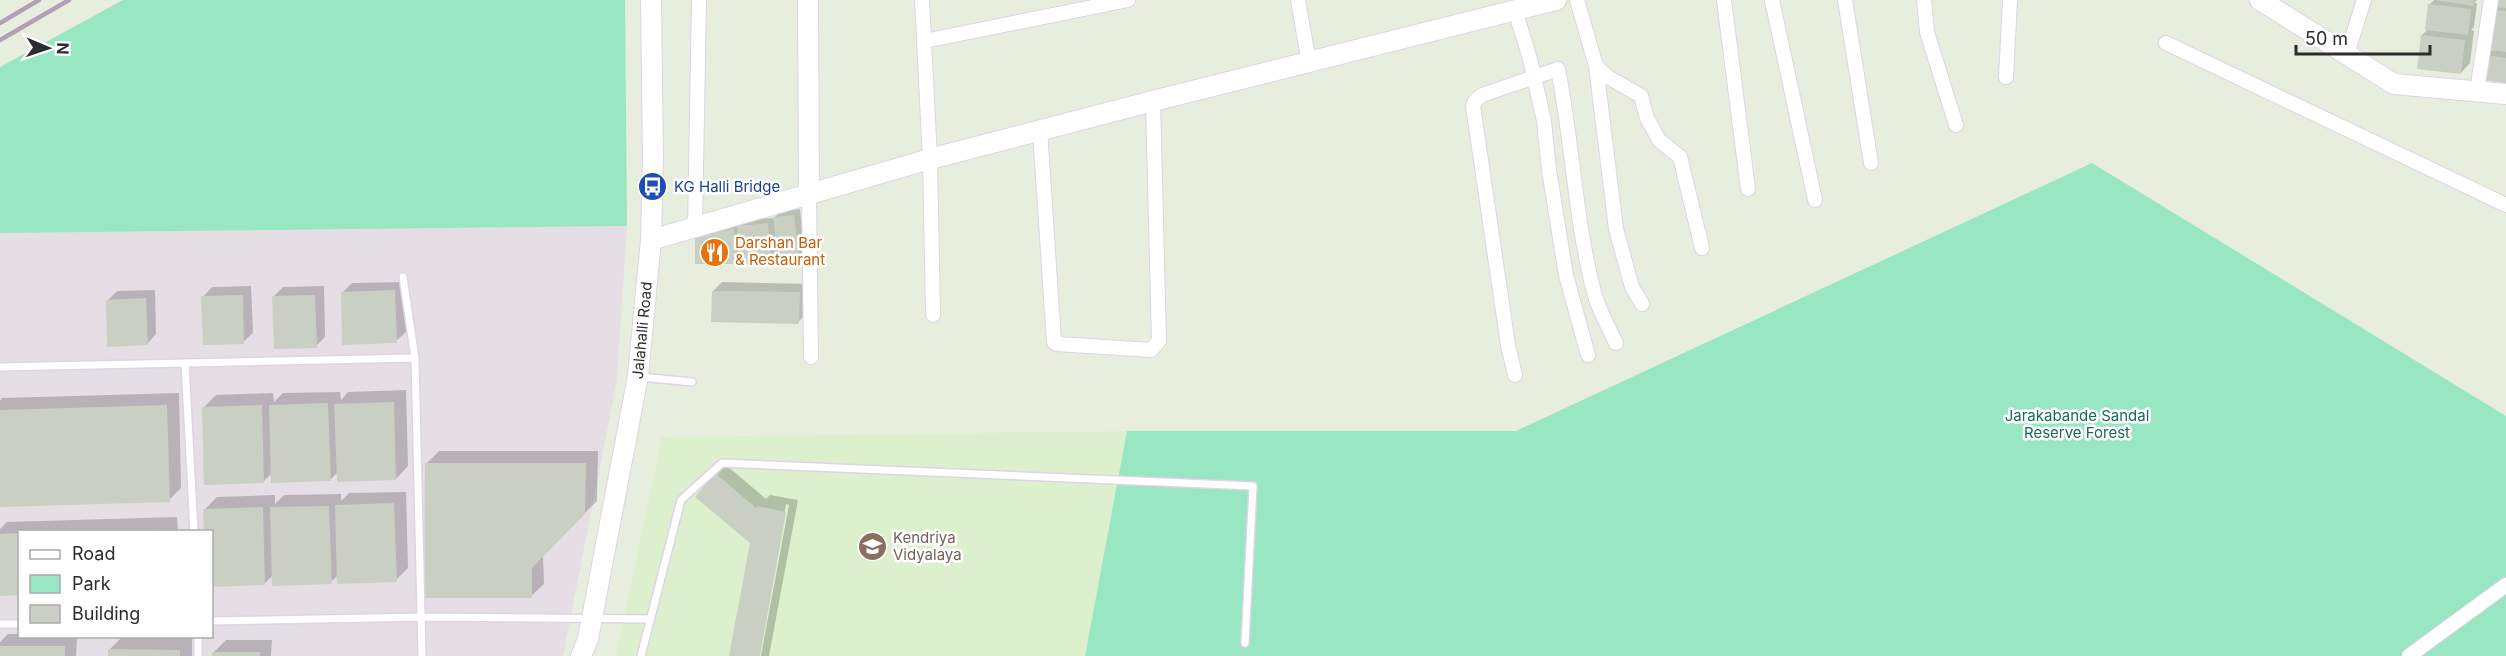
<svg xmlns="http://www.w3.org/2000/svg" width="2506" height="656" font-family="Inter,sans-serif">
<style>
.industrial{fill:#e6dee5;fill-rule:evenodd}
.education{fill:#dcf0cd}
.green{fill:#99e6c2}
.shadow{fill:#0003}
.building{fill:#c9d0c3}
.lines{fill:none;stroke-linecap:round;stroke-linejoin:round}
.lane-casing{stroke:#dfd3e5;stroke-width:10}
.street-casing{stroke:#dfd3e5;stroke-width:16}
.secondary-casing{stroke:#dfd3e5;stroke-width:22}
.lane{stroke:#fff;stroke-width:7}
.street{stroke:#fff;stroke-width:14}
.secondary{stroke:#fff;stroke-width:20}
.rail{stroke:#b1a0b7;stroke-width:4.5}
.labels{text-anchor:middle;stroke-width:5;stroke-linejoin:round;paint-order:stroke}
.transit-label{font-size:15px;fill:#164399;stroke:#fff;text-anchor:start}
.food-label{font-size:15px;fill:#c56008;stroke:#fff;text-anchor:start}
.street-label{font-size:15px;fill:#2c2c2c;stroke:#fff}
.park-label{font-size:15px;fill:#186c51;stroke:#fff}
.education-label{font-size:15px;fill:#785e54;stroke:#fff;text-anchor:start}
</style>
<rect width="100%" height="100%" fill="#e7eede"/>
<!-- industrial -->
<path class="industrial" d="M627,226L617,380L563,656H0V233ZM20,532H212V636H20Z"/>
<!-- education -->
<path class="education" d="M1127,431L1085,656H616L662,437Z"/>
<!-- green -->
<path class="green" d="M123,0H625L627,226L0,233V67Z
M2092,163L2506,416V656H1085L1127,431H1516Z"/>
<!-- shadow -->
<path class="shadow" d="M2434,0H2477L2474,3H2477L2474,27L2471,30L2474,31L2470,63L2461,73L2422,35L2428,29L2429,5Z
M2506,0V82L2486,56L2493,49L2494,10Z
M800,209L804,250L798,256L779,253L770,261L741,257L736,262L696,237L739,224V226L745,220L774,218L781,211Z
M404,282L406,332L396,341L342,293L352,283Z
M722,282L808,284V313L798,322L713,291Z
M251,286L253,333L243,342L203,297L212,287Z
M324,286L325,337L316,346L274,296L283,287Z
M155,290L156,334L147,344L108,300L117,291Z
M406,390L408,466L396,479L338,472L330,480L272,473L263,482L204,407L216,395L273,393L274,402L283,393L340,392L341,400L348,392Z
M179,393L181,488L169,500L0,505V401L2,398Z
M439,451H598L597,501L543,554L544,584L531,596L426,464Z
M726,465L766,499L770,495L798,500L769,656H761L789,505L786,504L758,656H731L752,538L698,496Z
M406,492L408,568L396,580L338,575L331,582L273,575L264,584L212,586V532L204,510L217,497L275,495V504L284,495L341,494V501L349,493Z
M177,517L178,532H20V593L0,594V529L7,522Z
M8,634H20V636H77L76,656H0V642Z
M122,637L192,638V656H109V650Z
M226,640H272L271,656H214V652Z"/>
<!-- building -->
<path class="building" d="M2434,0H2474L2473,6Z
M2495,0H2506V8L2494,7Z
M2428,4L2471,9L2468,35L2425,30Z
M2493,10L2506,11V52L2488,50Z
M2421,35L2465,40L2461,74L2417,69Z
M2485,55L2506,58V83L2482,80Z
M794,215L799,257L778,260L773,217Z
M768,223L771,262L740,265L737,226Z
M734,229L736,264H695V236Z
M395,290L397,343L342,345L341,292Z
M712,291L800,292L799,324L711,322Z
M243,295L244,344L203,345L201,296Z
M315,295L317,348L274,349L272,296Z
M146,298L148,345L107,347L106,300Z
M394,402L396,480L337,482L334,404Z
M328,403L331,481L271,483L269,405Z
M167,405L170,502L0,507V410Z
M262,405L264,483L204,485L202,407Z
M425,463H586L585,514L532,568V598H424Z
M715,473L756,508L757,506L786,512L760,656H729L750,543L695,497Z
M394,503L397,582L337,584L335,505Z
M329,506L332,584L272,586L270,507Z
M263,507L265,585L212,587V532H204L203,509Z
M165,529L166,532H140V530Z
M20,533V595L0,596V534Z
M0,646H65V656H0Z
M108,649L180,650V656H108Z
M212,652H260V656H212Z"/>
<g class="lines">
<defs>
<path id="lane" d="M403,277L415,358L422,656
M185,363L194,532
M0,367L415,358
M641,377L692,382
M212,621L422,617L649,619
M0,624H20
M198,656V636
M641,656L681,500L722,463L1253,486L1245,643"/>
<path id="street" d="M922,0L930,159L933,315
M1298,0L1309,63
M1577,0L1596,66L1608,77L1641,96L1647,118L1659,140L1680,157L1702,248
M1724,0L1748,189
M1772,0L1815,200
M1845,0L1871,163
M1924,0L1927,32L1956,125
M1515,10L1530,59L1544,121L1549,170L1566,275L1588,355
M924,41L1128,0
M2166,43L2506,205
M2347,54L2364,0
M1596,66L1616,229L1632,287L1642,304
M2006,77L2010,0
M2477,91L2491,0
M1040,131L1054,342L1057,344L1151,350L1159,341L1153,101
M809,194L811,357
M695,226L699,0
M1515,375L1508,345L1473,106L1475,101L1482,95L1558,69C1573,145 1575,222 1595,296C1600,312 1609,328 1616,343
M2409,656L2506,585"/>
<g id="secondary">
<path d="M808,0L809,194"/>
<path d="M2260,0L2394,84L2506,94"/>
<path d="M651,240L930,159L1153,101L1556,0"/>
<path id="s1" d="M581,656L588,639L638,376L651,240L653,158L651,0"/>
</g>
</defs>
<!-- lane casing -->
<use href="#lane" class="lane-casing"/>
<!-- street casing -->
<use href="#street" class="street-casing"/>
<!-- secondary casing -->
<use href="#secondary" class="secondary-casing"/>
<!-- lane -->
<use href="#lane" class="lane"/>
<!-- street -->
<use href="#street" class="street"/>
<!-- secondary -->
<use href="#secondary" class="secondary"/>
<!-- rail -->
<path class="rail" d="M0,23L39,0
M0,40L69,0"/>
</g>
<!-- icons -->
<defs>
<symbol id="bus-disc" viewBox="-11 -11 22 22"><circle r="9.5" fill="#1a4fb4" stroke="#fff"/><path d="M-5-6H5V4H4V6H2V4H-2V6H-4V4H-5ZM-3.5-4V0h7V-4ZM-3.5 1.2v1.5H-2V1.2ZM2 1.2v1.5H3.5V1.2Z" fill="#fff"/></symbol>
<symbol id="restaurant-disc" viewBox="-11 -11 22 22"><circle r="9.5" fill="#e8710a" stroke="#fff"/><path d="M-5-6h1v4h1v-4h1v4h1v-4h1v5L-1.5 .5V6h-2V.5L-5-1ZM5-6V6H3V1.5H1.5Q1.5-4 5-6Z" fill="#fff"/></symbol>
<symbol id="school-disc" viewBox="-11 -11 22 22"><circle r="9.5" fill="#8d6e63" stroke="#fff"/><path d="M0-5L7-2L0 1L-7-2ZM-4 1L0 2.5L4 1V4Q0 6-4 4Z" fill="#fff"/></symbol>
</defs>
<g fill-rule="evenodd">
<use href="#bus-disc" x="636" y="170" width="33" height="33"/>
<use href="#restaurant-disc" x="698" y="236" width="33" height="33"/>
<use href="#school-disc" x="856" y="530" width="33" height="33"/>
</g>
<g class="labels">
<!-- transit labels -->
<g class="transit-label">
<text x="674" y="192">KG Halli Bridge</text>
</g>
<!-- food labels -->
<g class="food-label">
<text x="735" y="248">Darshan Bar<tspan x="735" dy="17">&amp; Restaurant</tspan></text>
</g>
<!-- street labels -->
<g class="street-label">
<text dy="5" stroke="none"><textPath href="#s1" startOffset="332">Jalahalli Road</textPath></text>
</g>
<!-- park labels -->
<g class="park-label">
<text x="2077" y="421">Jarakabande Sandal<tspan x="2077" dy="17">Reserve Forest</tspan></text>
</g>
<!-- education labels -->
<g class="education-label">
<text x="893" y="543">Kendriya<tspan x="893" dy="17">Vidyalaya</tspan></text>
</g>
</g>
<!-- legend -->
<rect x="18" y="530" width="195" height="108" fill="#ffffff" stroke="#ababab" stroke-width="1.5"/>
<rect x="30" y="550" width="30" height="9" fill="#ffffff" stroke="#ababab" stroke-width="1.5"/>
<text x="72" y="560" font-size="18" fill="#2c2c2c">Road</text>
<rect x="30" y="575" width="30" height="18" fill="#99e6c2" stroke="#ababab" stroke-width="1.5"/>
<text x="72" y="590" font-size="18" fill="#2c2c2c">Park</text>
<rect x="30" y="605" width="30" height="18" fill="#c9d0c3" stroke="#ababab" stroke-width="1.5"/>
<text x="72" y="620" font-size="18" fill="#2c2c2c">Building</text>
<!-- north arrow -->
<g transform="translate(48 48) rotate(92)" stroke="#ffffff" stroke-width="4.5" paint-order="stroke">
<path d="M0-4.5L10 22L0 15L-10 22Z" fill="#2c2c2c"/>
<text y="-9" font-size="16" font-weight="bold" text-anchor="middle" fill="#2c2c2c">N</text>
</g>
<!-- scale -->
<path d="M2296 45v9h134v-9" fill="none" stroke="#2c2c2c" stroke-width="3"/>
<text x="2305" y="45" font-size="18" fill="#2c2c2c" stroke="#ffffff" stroke-width="4.5" paint-order="stroke">50 m</text>
</svg>
